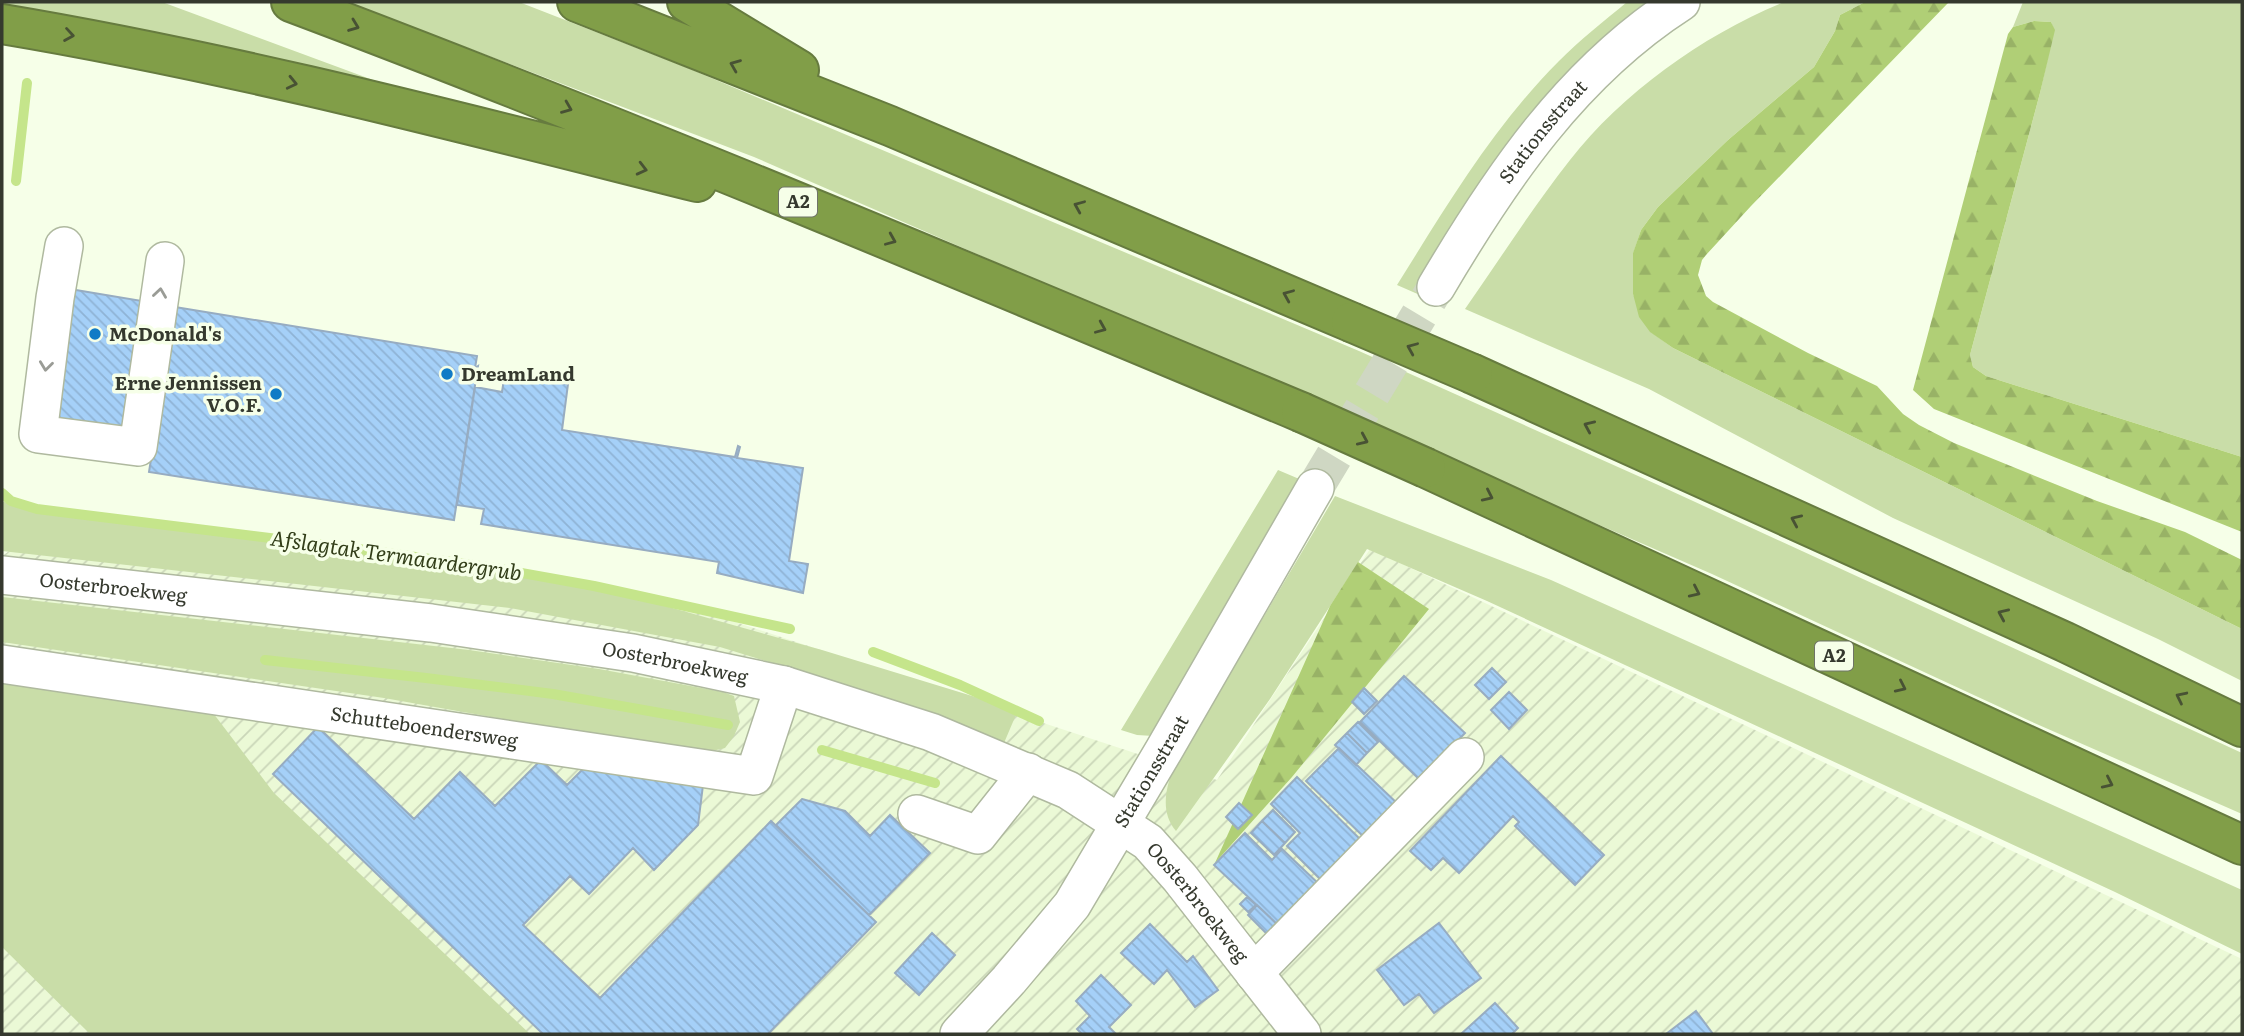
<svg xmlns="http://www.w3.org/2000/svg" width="2244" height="1036" font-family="Literata,serif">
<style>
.industrial{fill:url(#industrial-furrows)}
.grass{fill:#c9dda8}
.forest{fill:url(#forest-firs)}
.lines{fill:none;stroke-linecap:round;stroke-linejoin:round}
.stream{stroke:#c5e58b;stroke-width:10}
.building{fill:url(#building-back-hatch);stroke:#97acc1;stroke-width:2}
.minor-tunnel{stroke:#cfd7c3;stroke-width:37;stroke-dasharray:37 18;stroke-linecap:butt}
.minor-casing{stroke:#afb99f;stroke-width:40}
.highway-casing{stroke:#667b3f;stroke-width:42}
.minor{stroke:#fff;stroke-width:37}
.highway{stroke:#819e48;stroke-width:38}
.highway-bridge-casing{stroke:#667b3f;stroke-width:42;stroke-linecap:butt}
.highway-bridge{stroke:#819e48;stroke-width:38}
.oneway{stroke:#485234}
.oneway2{stroke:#9a9c96}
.poi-dot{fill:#107bc6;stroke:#f6ffe8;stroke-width:2.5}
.labels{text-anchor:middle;stroke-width:7;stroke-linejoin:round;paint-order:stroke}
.shield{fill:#f6ffe8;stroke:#6f7466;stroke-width:2}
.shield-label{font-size:18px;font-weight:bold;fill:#35392e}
.street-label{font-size:19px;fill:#35392e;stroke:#f6ffe8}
.poi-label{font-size:19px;font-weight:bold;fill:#35392e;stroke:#f6ffe8;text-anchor:start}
.water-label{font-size:21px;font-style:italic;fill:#323e19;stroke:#f6ffe8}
</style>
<defs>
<pattern id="industrial-furrows" width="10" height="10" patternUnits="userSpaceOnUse" patternTransform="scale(1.75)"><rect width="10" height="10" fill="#ebf9d6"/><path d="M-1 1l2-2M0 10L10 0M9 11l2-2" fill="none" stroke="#cad6b8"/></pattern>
<pattern id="forest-firs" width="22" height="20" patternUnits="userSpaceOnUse" patternTransform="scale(1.75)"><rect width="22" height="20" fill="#b0cf76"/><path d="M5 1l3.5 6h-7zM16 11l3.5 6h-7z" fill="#98b266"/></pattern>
<pattern id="building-back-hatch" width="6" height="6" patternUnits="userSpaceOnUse" patternTransform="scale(1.75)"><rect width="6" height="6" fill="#a5d0f8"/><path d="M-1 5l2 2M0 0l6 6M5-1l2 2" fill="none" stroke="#8fb3d5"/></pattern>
</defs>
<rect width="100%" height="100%" fill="#f6ffe8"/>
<!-- industrial -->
<path class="industrial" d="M28,538L545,583L726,619L1217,780L1370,549L2242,959V1034H2V556Z"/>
<!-- grass -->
<path class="grass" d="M2,2H162L400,90L2,8Z
M347,2H519L683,66L1359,351L1656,484L2242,753V814L2030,721L1712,574L754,157Z
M1627,2H1696L1597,74L1429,299L1397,285C1446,207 1493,127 1559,61C1580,40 1604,21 1627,2Z
M1784,2H1865L1840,15L1835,31L1814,67L1728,140L1658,207L1641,230L1633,254V294L1651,332L1673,348L2242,629V681L2158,639L1893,518L1649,389L1465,309C1500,259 1533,207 1570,160C1623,92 1705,34 1784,2Z
M2023,2H2242V457L1986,376L1973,367L1970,355L2040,93L2054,30L2051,22L2034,21L2013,27Z
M1278,470L1304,481L1153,736L1137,735L1121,730Z
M1335,496L1551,580L2242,890V954L2115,892L1487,601L1367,549L1270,699L1176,831C1161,814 1165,791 1172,772Z
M2,501L7,503L282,544L528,575L637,598L822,650L1018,710L1004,743L921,709L720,647L510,608L2,551Z
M2,597L469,650L599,669L723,692L734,696L740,722L734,736L725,748L712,751L655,746L384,698L2,642Z
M2,677L207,705L274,793L530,1034H90L2,947Z"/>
<!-- forest -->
<path class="forest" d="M1865,2H1949L1751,206L1706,255L1702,260L1698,275L1706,296L1713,302L1808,353L1877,386L1903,414L1919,425L1954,443L2097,501L2185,532L2242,560V629L1673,348L1650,332L1639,317L1633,294V253L1641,230L1658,207L1728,140L1814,67L1835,31L1840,15Z
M2034,21L2051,22L2055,30L2040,93L1970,355L1973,367L1986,376L2242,457V532L1934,409L1913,390L2008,34L2013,27Z
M1358,562L1429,609L1292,777L1215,863L1330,606Z"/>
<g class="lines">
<!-- stream -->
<path class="stream" d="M16,181L27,83
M2,493L11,501L37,509L351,548L494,568L594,586L790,629
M873,652L960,685L1039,721
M265,660L426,678L553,694L728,725
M822,750L935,783"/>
</g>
<!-- building -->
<path class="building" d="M64,288L142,301L124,436L46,426Z
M175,307L477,356L475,368L478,366L454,520L149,472Z
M505,373L568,384L562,430L735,457L738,446L740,447L737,458L803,468L789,561L808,564L803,593L717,573L719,562L481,524L484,509L457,505L475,387L502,392Z
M1492,668L1506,682L1489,699L1475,685Z
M1404,676L1465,733L1420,780L1360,722Z
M1364,688L1377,701L1364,714L1352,702Z
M1509,692L1527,710L1509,729L1491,710Z
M1358,722L1378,742L1367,753L1347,733Z
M318,727L414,819L460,772L495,806L541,760L567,785L589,763L703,785L698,825L654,870L633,848L589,894L570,876L523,925L600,998L771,821L876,922L768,1034H543L273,774Z
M1347,733L1367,753L1356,765L1335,745Z
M1339,748L1399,805L1366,839L1306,781Z
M1501,756L1604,855L1575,885L1515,826L1519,822L1513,816L1459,873L1443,858L1431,870L1410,851Z
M1297,777L1364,843L1324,883L1287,846L1300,833L1271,804Z
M802,799L845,811L870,836L890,815L930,853L869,915L776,825Z
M1239,803L1252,815L1238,829L1226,817Z
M1273,810L1295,832L1285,843L1262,821Z
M1262,821L1285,843L1274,855L1251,833Z
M1245,833L1272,860L1282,849L1321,886L1280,927L1214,865Z
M1247,897L1256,905L1248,912L1240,904Z
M1257,905L1277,924L1267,934L1248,915Z
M1439,923L1481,978L1434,1013L1419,994L1404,1005L1377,970Z
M1150,924L1187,962L1193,956L1218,990L1195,1007L1167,970L1154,984L1121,953Z
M932,933L955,955L919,995L895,973Z
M1101,975L1131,1005L1109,1027L1116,1034H1082L1077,1029L1090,1016L1076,1001Z
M1495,1003L1518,1028L1512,1034H1461Z
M1696,1011L1713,1034H1666Z"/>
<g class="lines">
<!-- minor-tunnel -->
<path class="minor-tunnel" d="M1315,488L1436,287"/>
<defs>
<g id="minor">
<path d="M64,246L55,298L38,434L138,447L165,261"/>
<path id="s1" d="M1436,287C1501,177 1572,72 1681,2"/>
<path id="s2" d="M2,575L431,623L633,653L784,685L931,732L1068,790L1148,842L1180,878L1302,1034"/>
<path id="s3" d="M2,664L754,776L784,685"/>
<path d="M917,814L978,835L1028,772"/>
<path d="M1254,973L1465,757"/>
<path id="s4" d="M959,1034L1009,980L1072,905L1164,750L1315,488"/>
</g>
<path id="highway" d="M291,2C631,130 966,272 1301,412
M577,2L890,126L1351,322
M687,2L799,70
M2,24C236,63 466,124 697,182
M1473,374L2065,642L2242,727
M1426,468L2242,845"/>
</defs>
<!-- minor casing -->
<use href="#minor" class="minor-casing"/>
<!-- highway casing -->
<use href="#highway" class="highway-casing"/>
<!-- minor -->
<use href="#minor" class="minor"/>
<!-- highway -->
<use href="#highway" class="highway"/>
<defs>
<path id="highway-bridge" d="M1351,322L1473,374
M1301,412L1426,468"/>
</defs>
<!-- highway-bridge casing -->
<use href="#highway-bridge" class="highway-bridge-casing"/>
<!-- highway-bridge -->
<use href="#highway-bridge" class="highway-bridge"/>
</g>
<!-- one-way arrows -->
<defs><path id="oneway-chevron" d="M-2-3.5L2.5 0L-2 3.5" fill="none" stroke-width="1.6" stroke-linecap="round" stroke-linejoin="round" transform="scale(1.75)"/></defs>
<g class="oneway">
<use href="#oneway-chevron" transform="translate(354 26) rotate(21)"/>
<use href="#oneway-chevron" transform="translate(69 35) rotate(9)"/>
<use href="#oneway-chevron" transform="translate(735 65) rotate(-158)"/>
<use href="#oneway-chevron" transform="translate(292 83) rotate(13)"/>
<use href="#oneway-chevron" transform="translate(567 108) rotate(22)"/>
<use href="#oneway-chevron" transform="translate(642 169) rotate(14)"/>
<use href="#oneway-chevron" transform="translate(1079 206) rotate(-157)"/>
<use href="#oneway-chevron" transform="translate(891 240) rotate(23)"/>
<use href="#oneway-chevron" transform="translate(1288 295) rotate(-157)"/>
<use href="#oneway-chevron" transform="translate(1101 328) rotate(23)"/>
<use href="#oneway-chevron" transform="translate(1412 348) rotate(-157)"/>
<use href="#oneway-chevron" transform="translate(1589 426) rotate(-156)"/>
<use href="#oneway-chevron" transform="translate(1363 440) rotate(24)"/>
<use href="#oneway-chevron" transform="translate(1488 496) rotate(25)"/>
<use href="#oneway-chevron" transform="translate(1796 520) rotate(-156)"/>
<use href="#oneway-chevron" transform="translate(1695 592) rotate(25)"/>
<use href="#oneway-chevron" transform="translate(2003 614) rotate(-156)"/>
<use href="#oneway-chevron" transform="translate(1901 687) rotate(25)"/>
<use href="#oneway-chevron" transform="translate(2181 697) rotate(-154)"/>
<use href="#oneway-chevron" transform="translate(2108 783) rotate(25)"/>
</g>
<g class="oneway2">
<use href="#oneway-chevron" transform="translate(160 293) rotate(-82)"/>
<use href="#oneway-chevron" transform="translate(46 366) rotate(97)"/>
</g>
<!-- markers -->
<g class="poi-dot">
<circle cx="95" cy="334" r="7"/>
<circle cx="447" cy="374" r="7"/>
<circle cx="276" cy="394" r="7"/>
</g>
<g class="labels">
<!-- shield labels -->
<g class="shield">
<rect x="779" y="187.5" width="38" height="29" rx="5"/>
<rect x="1815" y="641.5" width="38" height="29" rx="5"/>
</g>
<g class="shield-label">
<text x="798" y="208">A2</text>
<text x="1834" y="662">A2</text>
</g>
<!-- street labels -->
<g class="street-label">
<text dy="7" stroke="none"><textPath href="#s1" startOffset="189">Stationsstraat</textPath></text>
<text dy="7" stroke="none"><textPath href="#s2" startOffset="112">Oosterbroekweg</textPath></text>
<text dy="7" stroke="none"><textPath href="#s2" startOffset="679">Oosterbroekweg</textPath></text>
<text dy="7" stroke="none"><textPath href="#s3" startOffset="427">Schutteboendersweg</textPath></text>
<text dy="7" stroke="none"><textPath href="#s4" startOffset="327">Stationsstraat</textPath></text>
<text dy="7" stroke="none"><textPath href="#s2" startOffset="1267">Oosterbroekweg</textPath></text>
</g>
<!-- poi labels -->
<g class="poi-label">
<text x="109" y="341">McDonald's</text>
<text x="461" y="381">DreamLand</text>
<text x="262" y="390" text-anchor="end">Erne Jennissen<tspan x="262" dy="22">V.O.F.</tspan></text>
</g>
<!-- water labels -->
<g class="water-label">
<text transform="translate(396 556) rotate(8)" y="7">Afslagtak Termaardergrub</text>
</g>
</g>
<!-- border -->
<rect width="2244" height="1036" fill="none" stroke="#35392e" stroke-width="7"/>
</svg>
